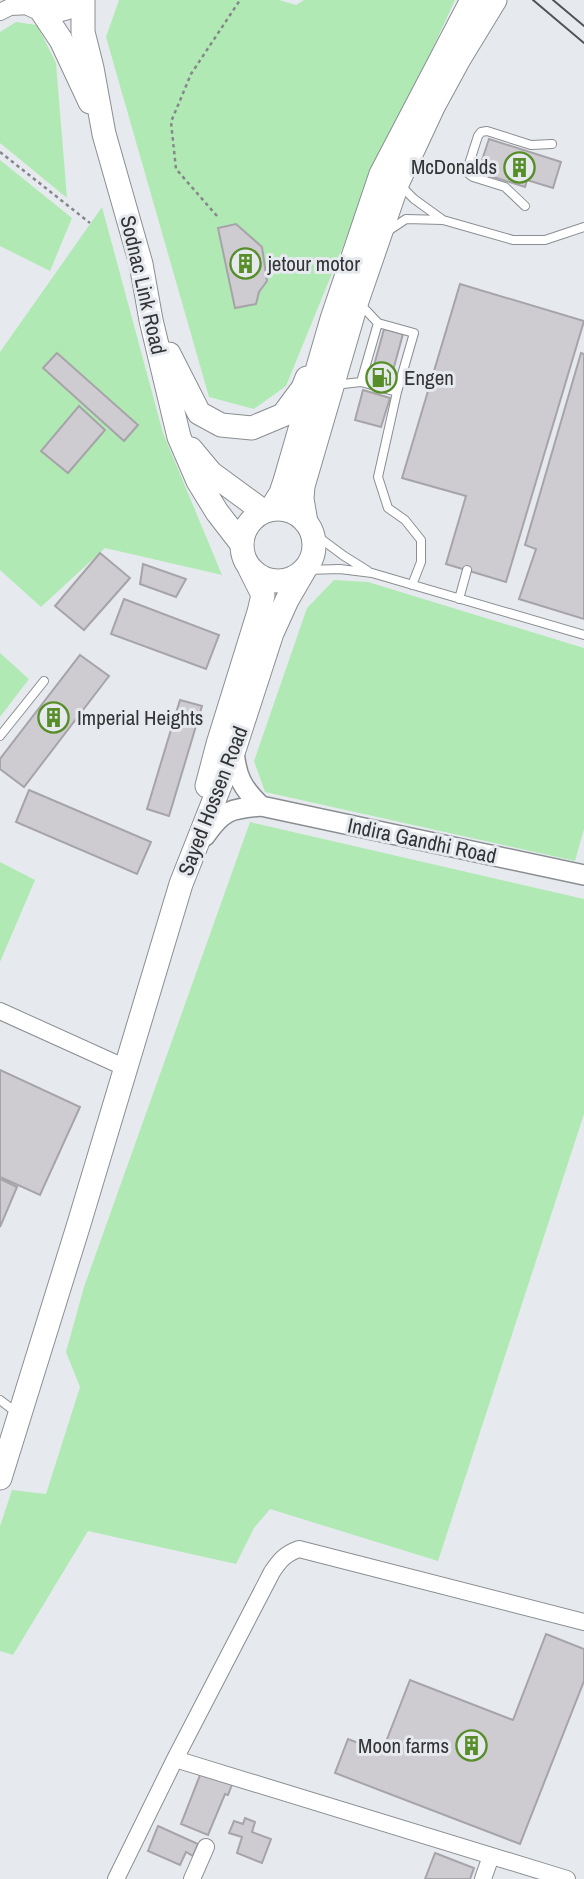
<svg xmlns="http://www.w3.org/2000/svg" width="584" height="1879" font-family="'Archivo Narrow',sans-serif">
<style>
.green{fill:#b0e9b4}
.building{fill:#cfccd1;stroke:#a6a4a9;stroke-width:2}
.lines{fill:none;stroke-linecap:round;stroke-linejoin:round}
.service-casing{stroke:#8a8e92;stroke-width:10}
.minor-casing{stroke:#8a8e92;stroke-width:18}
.tertiary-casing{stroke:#8a8e92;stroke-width:22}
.secondary-casing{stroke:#8a8e92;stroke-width:25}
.path{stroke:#85878a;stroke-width:2.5;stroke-dasharray:3.5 3.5;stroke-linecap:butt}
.service{stroke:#fff;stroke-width:8}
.minor{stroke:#fff;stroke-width:16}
.tertiary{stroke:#fff;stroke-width:19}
.secondary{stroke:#fff;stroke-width:23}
.tram{stroke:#515255;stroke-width:2}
.labels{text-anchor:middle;stroke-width:6;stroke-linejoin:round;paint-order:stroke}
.poi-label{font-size:21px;fill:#333436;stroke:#e6eaef;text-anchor:start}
.street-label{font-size:21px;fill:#333436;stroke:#e6eaef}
</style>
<rect width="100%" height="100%" fill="#e6eaef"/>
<!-- green -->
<path class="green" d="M119,0H279L296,5L304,0H455L355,217L286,386L254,409L209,397L106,37Z
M16,22L37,25L56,63L67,198L0,143V32Z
M0,160L72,218L50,271L0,246Z
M102,207L163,433L222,575L105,548L41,607L0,570V352Z
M334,580L368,582L584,648V829L575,861L265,792L254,761L307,608Z
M0,653L29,679L0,717Z
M250,822L584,899V1114L438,1561L270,1509L254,1528L236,1564L88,1531L13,1655L0,1651V1526L12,1490L46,1494L80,1387L66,1352L84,1287Z
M0,862L35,880L0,962Z"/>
<!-- building -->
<path class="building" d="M489,139L561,162L553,188L527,180L525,187L478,172Z
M236,224L262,247L267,281L259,292L256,304L235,308L218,228Z
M460,284L584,321L506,582L446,564L466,496L402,478Z
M384,329L403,334L389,385L370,380Z
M57,353L138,425L124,441L43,368Z
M581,353L584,354V619L519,599L536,549L525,545Z
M363,390L390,398L381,427L355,420Z
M79,406L105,430L68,473L41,451Z
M100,553L130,578L84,630L55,606Z
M143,564L186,579L176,597L140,584Z
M124,599L219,635L206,669L111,634Z
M80,655L109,676L24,787L0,769V759Z
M180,700L202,706L169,816L147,809Z
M29,790L151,842L137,874L16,822Z
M0,1070L80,1107L40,1195L0,1177Z
M0,1179L17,1187L0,1227Z
M546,1634L584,1649V1681L520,1844L335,1773L348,1739L382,1752L410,1680L513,1720Z
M202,1770L233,1782L228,1795L225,1794L208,1835L181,1824Z
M245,1818L255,1822L252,1832L271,1839L262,1863L237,1853L242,1837L229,1833L234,1821L243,1824Z
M158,1826L198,1844L193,1856L186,1852L180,1865L148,1851Z
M435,1853L474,1868L470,1879H425Z"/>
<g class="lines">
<defs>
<path id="service" d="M400,185L414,199L443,220
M525,206L505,187L473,177L469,174L467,170L478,136L481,132L487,131L531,145L552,144
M388,231L406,219L443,220L513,240H545L584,227
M361,305L378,323L414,333L397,392
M361,382L378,323
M334,385L361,382L397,392L378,477L388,508L405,520L421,540V562L412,585
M313,533L344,556L368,571
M306,570L340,569L372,573L584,635
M459,599L467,570
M0,736L44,681
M0,1400L17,1413"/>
<path id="minor" d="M0,12L10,7L31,6
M0,1011L126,1068
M175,1759L567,1879
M116,1879L175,1759L272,1572C280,1560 285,1554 299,1549L584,1622
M192,1879L206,1847
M483,1879L491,1856"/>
<path id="tertiary" d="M234,750C236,776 242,788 261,806
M205,836C223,810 230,809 261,806L584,875"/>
<path id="secondary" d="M24,0C42,14 62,14 81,0
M83,0V32L92,68L104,134L141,264L151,320L179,437L198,481L217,512L241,543
M41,10L61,40L90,102
M169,354L199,413L221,425L252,428L283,415L303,388L307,378
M191,449L211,473L263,511
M242 545a36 36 0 1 1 72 0a36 36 0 1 1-72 0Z
M271,509L281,493L285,481L332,319L381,174L472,0
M306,522L302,499L303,486L357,301L398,182L434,105L459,59L495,0
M207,786L218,744L259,612L263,595L250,569
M0,1478L78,1227L181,884L234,750L272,633L287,600L305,569"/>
</defs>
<!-- service casing -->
<use href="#service" class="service-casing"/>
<!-- minor casing -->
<use href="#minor" class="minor-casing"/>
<!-- tertiary casing -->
<use href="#tertiary" class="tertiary-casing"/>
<!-- secondary casing -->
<use href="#secondary" class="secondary-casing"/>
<!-- path -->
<path class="path" d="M0,152L90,223
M217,216L176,169L171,122L191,74L240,0"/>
<!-- service -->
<use href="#service" class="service"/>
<!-- minor -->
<use href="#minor" class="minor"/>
<!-- tertiary -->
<use href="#tertiary" class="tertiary"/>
<!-- secondary -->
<use href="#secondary" class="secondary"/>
<!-- tram -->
<path class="tram" d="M533,0L584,43
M553,0L584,26"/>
</g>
<!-- icons -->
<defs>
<symbol id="building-ring" viewBox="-11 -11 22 22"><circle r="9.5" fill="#e6eaef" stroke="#578e29" stroke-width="1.5"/><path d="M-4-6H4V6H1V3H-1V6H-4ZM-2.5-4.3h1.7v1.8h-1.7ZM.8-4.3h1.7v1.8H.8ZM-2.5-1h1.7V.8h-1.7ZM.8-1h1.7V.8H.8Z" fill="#578e29"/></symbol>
<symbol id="fuel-ring" viewBox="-11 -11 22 22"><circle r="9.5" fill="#e6eaef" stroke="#578e29" stroke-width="1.5"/><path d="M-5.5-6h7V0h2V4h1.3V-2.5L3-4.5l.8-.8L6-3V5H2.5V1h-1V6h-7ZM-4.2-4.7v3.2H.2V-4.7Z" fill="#578e29"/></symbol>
</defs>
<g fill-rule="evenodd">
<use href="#building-ring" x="502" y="150" width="35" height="35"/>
<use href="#building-ring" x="228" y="246" width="35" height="35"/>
<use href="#fuel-ring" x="364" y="360" width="35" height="35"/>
<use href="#building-ring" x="36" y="700" width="35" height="35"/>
<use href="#building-ring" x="454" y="1728" width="35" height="35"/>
</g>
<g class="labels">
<!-- poi labels -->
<g class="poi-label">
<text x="497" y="174" text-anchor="end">McDonalds</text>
<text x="268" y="271">jetour motor</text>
<text x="404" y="385">Engen</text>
<text x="77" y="725">Imperial Heights</text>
<text x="449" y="1753" text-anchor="end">Moon farms</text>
</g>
<!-- street labels -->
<g class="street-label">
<text transform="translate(143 285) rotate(77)" y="7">Sodnac Link Road</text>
<text transform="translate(213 801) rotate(-69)" y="7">Sayed Hossen Road</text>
<text transform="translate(422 841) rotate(12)" y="7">Indira Gandhi Road</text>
</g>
</g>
</svg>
